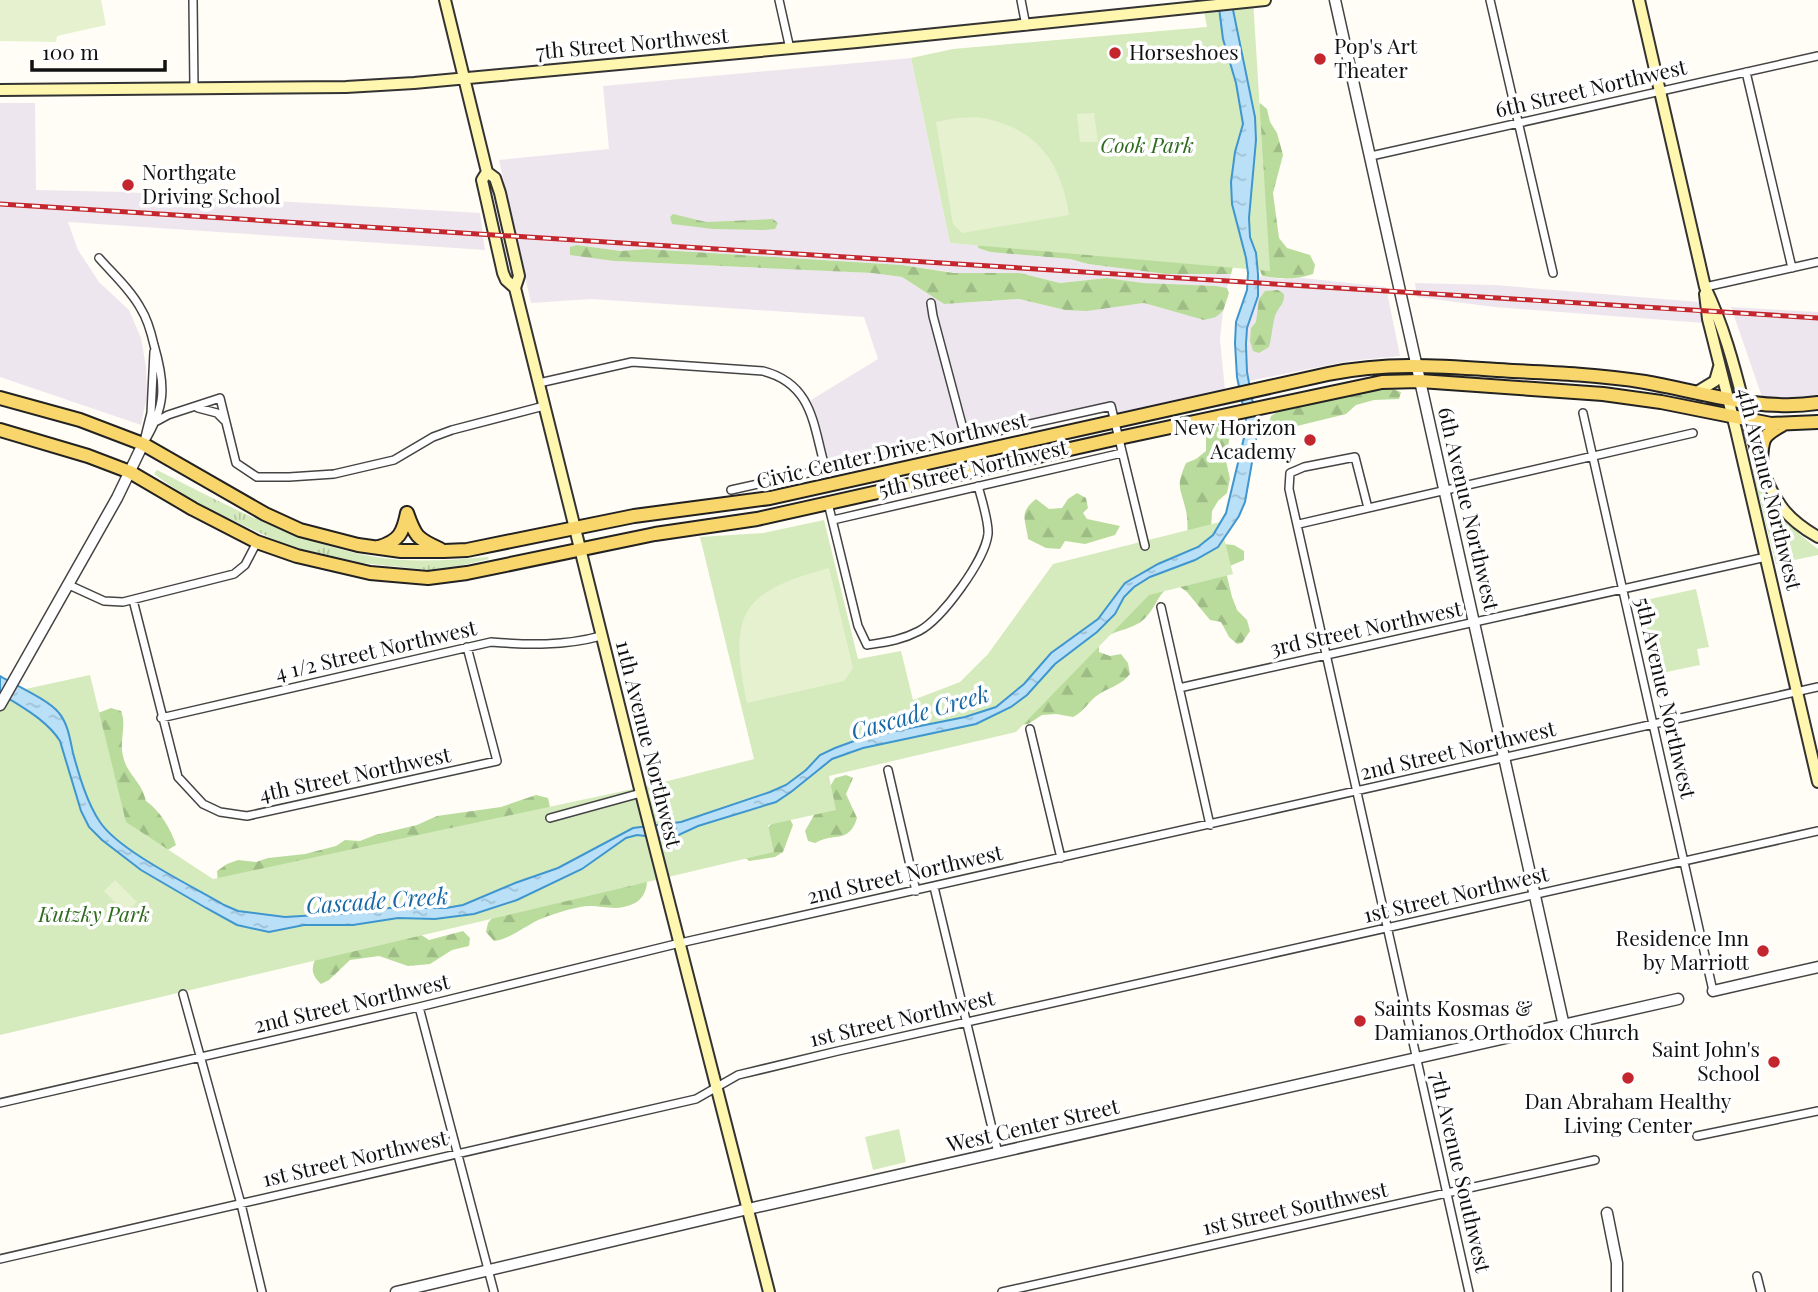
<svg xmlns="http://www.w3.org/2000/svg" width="1818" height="1292" font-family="'Playfair Display',serif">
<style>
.industrial{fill:#eee6ef}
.grass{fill:url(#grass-tufts)}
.forest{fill:url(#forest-firs)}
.park{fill:#d5ebbd}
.pitch{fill:#e6f2cf}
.water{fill:url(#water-ripples);stroke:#3f96cf;stroke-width:2}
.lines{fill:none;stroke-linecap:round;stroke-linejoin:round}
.minor-casing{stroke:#444;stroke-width:10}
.tertiary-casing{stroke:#444;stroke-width:13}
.secondary-casing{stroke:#333;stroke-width:14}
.primary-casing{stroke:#222;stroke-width:16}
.minor{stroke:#fff;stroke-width:7}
.tertiary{stroke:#fff;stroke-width:10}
.secondary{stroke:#fff6b0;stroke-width:10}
.primary{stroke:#f9d66b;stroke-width:12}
.rail-casing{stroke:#c4262e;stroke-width:5}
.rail{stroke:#fff;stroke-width:2.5;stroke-dasharray:8;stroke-linecap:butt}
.poi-dot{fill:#c4262e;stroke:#fff;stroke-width:2.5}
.labels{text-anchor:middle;stroke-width:7;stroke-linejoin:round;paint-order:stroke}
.street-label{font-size:21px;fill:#111;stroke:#fff}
.poi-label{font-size:21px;fill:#111;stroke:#fff;text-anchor:start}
.park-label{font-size:21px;font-style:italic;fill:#2f6b1f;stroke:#fff}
.water-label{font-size:23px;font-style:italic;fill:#1768a6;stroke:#fff}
</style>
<defs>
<pattern id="grass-tufts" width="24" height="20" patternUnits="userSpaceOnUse" patternTransform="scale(1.75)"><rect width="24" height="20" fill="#d5ebbd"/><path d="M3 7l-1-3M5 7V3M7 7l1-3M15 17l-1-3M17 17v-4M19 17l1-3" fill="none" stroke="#b6c8a1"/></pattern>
<pattern id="forest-firs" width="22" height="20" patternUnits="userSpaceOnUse" patternTransform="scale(1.75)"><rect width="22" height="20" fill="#b9dc9c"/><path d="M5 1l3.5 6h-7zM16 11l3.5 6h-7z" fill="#9ebc85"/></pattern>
<pattern id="water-ripples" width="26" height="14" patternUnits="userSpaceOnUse" patternTransform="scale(1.75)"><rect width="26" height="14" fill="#b9e0f7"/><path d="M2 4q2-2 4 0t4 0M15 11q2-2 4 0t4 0" fill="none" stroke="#9ebfd3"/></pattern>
</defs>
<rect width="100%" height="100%" fill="#fffdf5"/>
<!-- industrial -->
<path class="industrial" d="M911,58L950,243L978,245V248L990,252L1070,259L1088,264L1166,274H1231L1227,288L1139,283L1107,278L1060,283L1020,273H957L902,265L646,249L621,251L577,245L571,254L614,261L873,273L902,277L944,304L1019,299L1065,310L1107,308L1144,303L1187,315L1216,317L1223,311L1220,339L1225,390L1117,413L1114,403L827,464L811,400L878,359L864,317L591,299L531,303L499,160L609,149L603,86Z
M0,103H35L36,190L124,192L480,213L485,250L68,222L78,250L99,282L129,310L141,338L146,367L147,396L141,425L0,377Z
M1258,276L1282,279L1303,278L1386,287L1400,356L1349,361L1248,381L1247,328L1258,296Z
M1415,283L1495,285L1699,302L1704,323L1494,307L1417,297Z
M1731,307L1818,312V395L1784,400L1762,397Z"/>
<!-- grass -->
<path class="grass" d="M157,470C226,505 298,544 375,557C412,563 451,560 488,557L489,559L438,571L362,563L288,546L195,503L154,474Z"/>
<!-- forest -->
<path class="forest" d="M1260,103L1267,109L1270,122L1277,133L1283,155L1273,193L1279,238L1287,248L1310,255L1315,265L1313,274C1296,280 1280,279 1262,276L1252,246L1257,112Z
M673,214L706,222L773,219L778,223L775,229L764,230L713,229L672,224L670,217Z
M979,240L1234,263L1231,274H1166L1088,264L1070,259L990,252L978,248Z
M577,245L621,251L646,249L902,265L954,273H1020L1060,283L1107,278L1143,283L1216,286L1227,288L1229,293L1223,311L1216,317L1204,320L1144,303L1087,311L1065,310L1019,299L944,304L902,277L872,273L614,261L570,255V247Z
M1278,290L1284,294C1285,304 1278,307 1275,316C1272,326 1272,337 1269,347L1259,353L1253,351L1250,341L1251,328L1256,322L1259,299L1265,291Z
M1392,389L1401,392L1399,399L1374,400L1356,405L1346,414L1289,428L1269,423L1271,416C1298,397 1360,393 1392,389Z
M1222,420L1231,427L1226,461L1230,479L1227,493L1218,501L1212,511L1211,528L1223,544L1234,545L1244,551V560L1225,568L1232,597L1237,610L1247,620L1250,631L1242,643L1237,644L1229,637L1221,622L1210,620L1187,592L1176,584C1159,589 1158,604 1147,616C1133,632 1114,628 1099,642V652L1110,656L1121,654L1128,663L1130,674C1121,686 1106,688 1095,697C1087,704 1083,712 1073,717L1056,714L1042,715L1028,724L1010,726L1188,534C1187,526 1188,519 1186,511C1181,488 1175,488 1186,463L1196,459L1206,451V435L1212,423Z
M1077,493L1086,498L1088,508L1083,513L1087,519L1120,526L1115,535L1085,544L1065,541L1060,549L1046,548L1028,539C1026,520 1018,513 1036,499L1049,509L1062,508L1068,499Z
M111,708L121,711C127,726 119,740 123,756C127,775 141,780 146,801C160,811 171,829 176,845L166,851L128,835L88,717Z
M846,775L853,778L846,794L857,818C849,844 835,832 815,843L808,841L805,831L835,778Z
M536,795L548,798L551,812L218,882L217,871L227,864L238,860L256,862L268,858L305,854L336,846L345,840L360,841L375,835L417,825L437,816L501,807Z
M790,819L793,825L783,852L775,857L749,861L742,855L773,822Z
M647,872C648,885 646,898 633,904C614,913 598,903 580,907C566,910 550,915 538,920C522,928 512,938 494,941L486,932L488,923L498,911Z
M415,931L429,940L463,931L470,938L469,946L452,950L430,964L408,966L379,956L350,960L329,980L321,984C309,973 312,966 318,953Z"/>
<!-- park -->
<path class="park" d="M1202,0H1253L1270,271L950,243L911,58L953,49L1207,27Z
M1752,469H1754C1768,504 1788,527 1818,549V555L1776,564Z
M824,520L858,659L901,651L913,700L960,682L988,654L1053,564L1220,522L1233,574L1149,595L1016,732L829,776L836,810L768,825L774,852L0,1035V705L7,693L90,675L126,822L213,879L656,784L754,759L700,537L763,533Z
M1696,589L1709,647L1697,649L1700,665L1657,674L1641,601Z
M899,1129L906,1162L873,1170L865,1137Z"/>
<!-- pitch -->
<path class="pitch" d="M0,0H101L106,25L57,36L56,42L0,41Z
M1094,113L1098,142H1080L1077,114Z
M976,117C1033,125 1061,159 1069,215L962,233L953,224L936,122L956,118Z
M829,568L853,668L844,681L747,703C728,613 741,592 829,568Z
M115,880L137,902L125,913L104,891Z"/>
<!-- water -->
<path class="water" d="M1218,0H1231L1255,117L1256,140L1249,218L1250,237L1256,253L1258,274V296L1247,328L1246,344L1247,372L1256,420L1257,434L1245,502L1239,516L1218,547L1195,560L1150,577L1134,587L1124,597L1115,614L1097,632L1055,664L1027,695L1011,707L976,724L863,748L832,759L791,792L776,802L698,826L670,839L637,835L626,838L582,869L517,900L474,914L435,919L398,918L353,925H304L269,932L237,925L206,908L141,870L102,840L89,827L81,811L60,741C46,719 21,707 0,693V676C15,685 49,700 59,713C68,724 70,739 73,753C79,775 87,803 100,822C119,851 192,886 224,905L238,911L285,917L351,913L388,908H446L463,905L515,883L558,868L633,828L681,822L770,792L786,785L806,770L820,755L835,748L865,737L965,717L996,707L1024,684L1051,653L1098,619L1125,583L1158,564L1198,547L1213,535L1226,513L1247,425L1237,377L1235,343L1236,322L1247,290L1248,273L1246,258L1232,204L1231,182L1235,152L1243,124L1236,83L1223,39Z"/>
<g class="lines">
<defs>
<path id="minor" d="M193,0L194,88
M779,0L790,49
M1021,0L1026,26
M1490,0L1553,273
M1746,72L1792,268
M1371,156L1818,56
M99,258C113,274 131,290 141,309C148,320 151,332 154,345C166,386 166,407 143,444
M1705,287L1818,262
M931,303L933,316L965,436
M539,383L632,362L763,371C813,384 813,425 825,467
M198,408L217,413L224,420
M1583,413L1713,991
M157,421L168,415L220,398L236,463L257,477H289L334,474L394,460L433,437L452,430L544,406
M145,437L151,413L154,352
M731,490L1111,406L1145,546
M828,503L858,626L867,645C886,642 902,640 919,631C942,619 985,560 988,534C989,522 981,497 978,486
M1368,508L1355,457L1304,467L1290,473L1289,489L1469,1292
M833,520L1122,453
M1299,524L1693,433
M69,585L104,601L123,602L234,574L245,565L257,542
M133,600L178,777L203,804L220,812L247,816L497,761L467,647
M1161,607L1210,825
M1179,688L1766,557
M161,718L491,642C529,645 564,646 601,636
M1030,729L1061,858
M888,770L916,891
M550,818L641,793
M934,887L998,1153
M183,994L241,1204L262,1292
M419,1007L494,1292
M0,1103L419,1007L680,943L1818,687
M1697,1136L1818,1111
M0,1259L696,1099L738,1075L838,1051L1818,831
M1757,1276L1761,1292
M1002,1292L1595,1160"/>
<path id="tertiary" d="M1335,0L1564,1026
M0,705L117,498L143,444
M1713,991L1818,967
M1607,1213L1617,1263V1292
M396,1292L748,1209L1678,999"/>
<path id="secondary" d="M445,0L487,172L495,178L500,193L519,276L515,288
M1639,0L1705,287C1723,324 1734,365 1744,405C1753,438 1761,478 1781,506C1790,519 1804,529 1818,537
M0,90L346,87L414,83L857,42L1265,0
M487,172L482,180L503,273L506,280L515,288L641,793L769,1292
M1705,294L1708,319L1736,430L1818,782
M1697,392L1715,381L1719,367"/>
<path id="primary" d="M0,398L80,420L143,444L265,514L300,530L358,545L401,551H444L467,550L634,516L770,498L1328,374C1393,361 1448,367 1513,371C1557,373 1601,375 1645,382C1702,392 1760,412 1818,403
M0,430L88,456L130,472L193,509L257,542L297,556L370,573L428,578L467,573L655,534L757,519L1119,438L1382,382L1420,381L1603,394L1661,402L1771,424L1818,422
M1761,462C1762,438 1762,436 1784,424
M407,513C415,536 417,539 440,549
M379,547C399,541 403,533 407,513"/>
</defs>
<!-- minor casing -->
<use href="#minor" class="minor-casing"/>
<!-- tertiary casing -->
<use href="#tertiary" class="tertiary-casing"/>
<!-- secondary casing -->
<use href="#secondary" class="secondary-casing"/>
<!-- primary casing -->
<use href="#primary" class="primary-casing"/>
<!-- minor -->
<use href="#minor" class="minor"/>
<!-- tertiary -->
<use href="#tertiary" class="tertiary"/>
<!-- secondary -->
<use href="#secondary" class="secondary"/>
<!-- primary -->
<use href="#primary" class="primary"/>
<defs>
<path id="rail" d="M0,204L1818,318"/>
</defs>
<!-- rail casing -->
<use href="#rail" class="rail-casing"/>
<!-- rail -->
<use href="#rail" class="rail"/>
</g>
<!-- markers -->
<g class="poi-dot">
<circle cx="1115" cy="53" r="7"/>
<circle cx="1320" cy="59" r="7"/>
<circle cx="128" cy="185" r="7"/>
<circle cx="1310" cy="440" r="7"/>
<circle cx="1763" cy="951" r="7"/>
<circle cx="1360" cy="1021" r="7"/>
<circle cx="1774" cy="1062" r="7"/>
<circle cx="1628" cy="1078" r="7"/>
</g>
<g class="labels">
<!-- street labels -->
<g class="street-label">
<text transform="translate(632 44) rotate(-5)" y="7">7th Street Northwest</text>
<text transform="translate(1591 89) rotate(-13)" y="7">6th Street Northwest</text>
<text transform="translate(892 451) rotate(-13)" y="7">Civic Center Drive Northwest</text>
<text transform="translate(973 469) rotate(-13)" y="7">5th Street Northwest</text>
<text transform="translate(1769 489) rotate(76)" y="7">4th Avenue Northwest</text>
<text transform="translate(1468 509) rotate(77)" y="7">6th Avenue Northwest</text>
<text transform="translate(1366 629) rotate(-12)" y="7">3rd Street Northwest</text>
<text transform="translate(376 651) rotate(-13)" y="7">4 1/2 Street Northwest</text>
<text transform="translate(1665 698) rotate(77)" y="7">5th Avenue Northwest</text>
<text transform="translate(648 744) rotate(76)" y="7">11th Avenue Northwest</text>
<text transform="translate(1458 751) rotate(-13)" y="7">2nd Street Northwest</text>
<text transform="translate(355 775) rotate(-12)" y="7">4th Street Northwest</text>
<text transform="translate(905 875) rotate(-13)" y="7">2nd Street Northwest</text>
<text transform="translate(1456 895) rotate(-13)" y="7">1st Street Northwest</text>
<text transform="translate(352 1004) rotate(-13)" y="7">2nd Street Northwest</text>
<text transform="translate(902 1019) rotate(-13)" y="7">1st Street Northwest</text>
<text transform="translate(1033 1126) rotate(-13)" y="7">West Center Street</text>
<text transform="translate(355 1159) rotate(-13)" y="7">1st Street Northwest</text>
<text transform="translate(1460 1172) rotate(77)" y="7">7th Avenue Southwest</text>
<text transform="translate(1295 1209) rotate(-12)" y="7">1st Street Southwest</text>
</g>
<!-- poi labels -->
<g class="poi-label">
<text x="1334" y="54">Pop's Art<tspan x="1334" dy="24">Theater</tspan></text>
<text x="1129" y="60">Horseshoes</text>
<text x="142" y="180">Northgate<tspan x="142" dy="24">Driving School</tspan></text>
<text x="1296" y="435" text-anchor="end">New Horizon<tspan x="1296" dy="24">Academy</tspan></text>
<text x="1749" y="946" text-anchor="end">Residence Inn<tspan x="1749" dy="24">by Marriott</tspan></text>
<text x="1374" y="1016">Saints Kosmas &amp;<tspan x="1374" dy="24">Damianos Orthodox Church</tspan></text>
<text x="1760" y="1057" text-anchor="end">Saint John's<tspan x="1760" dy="24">School</tspan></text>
<text x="1628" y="1109" text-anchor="middle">Dan Abraham Healthy<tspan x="1628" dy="24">Living Center</tspan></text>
</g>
<!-- park labels -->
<g class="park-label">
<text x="1147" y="153">Cook Park</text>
<text x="94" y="922">Kutzky Park</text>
</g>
<!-- water labels -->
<g class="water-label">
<text transform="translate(920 713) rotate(-16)" y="8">Cascade Creek</text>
<text transform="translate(377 901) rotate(-4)" y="8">Cascade Creek</text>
</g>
</g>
<!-- scale -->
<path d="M32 60v10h133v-10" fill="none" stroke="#111111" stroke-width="3.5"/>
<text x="42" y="60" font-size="21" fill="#111111" stroke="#ffffff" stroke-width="5" paint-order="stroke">100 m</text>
</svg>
